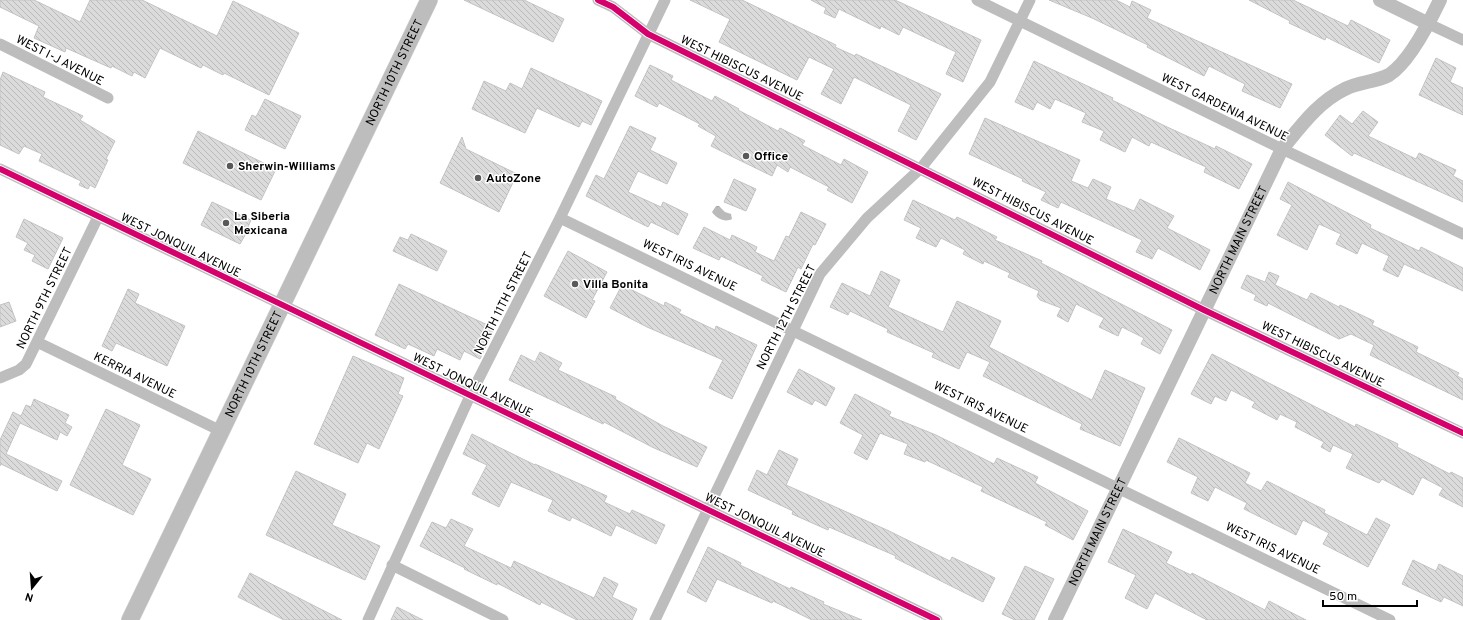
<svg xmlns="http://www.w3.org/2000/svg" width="1463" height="620" font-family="Overpass,sans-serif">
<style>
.water{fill:url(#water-ripples)}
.building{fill:url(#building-back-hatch);stroke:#c3c3c3}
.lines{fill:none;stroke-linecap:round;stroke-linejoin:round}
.primary-casing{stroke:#dbdbdb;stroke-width:18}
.minor{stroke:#bdbdbd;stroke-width:11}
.tertiary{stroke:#bdbdbd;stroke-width:14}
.primary{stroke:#bdbdbd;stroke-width:17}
.cycleway-casing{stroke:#fff;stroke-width:8}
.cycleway{stroke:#d6006c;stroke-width:6}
.poi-dot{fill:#595959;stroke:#fff;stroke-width:1.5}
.labels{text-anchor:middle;stroke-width:3;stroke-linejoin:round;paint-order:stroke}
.street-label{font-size:12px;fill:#000;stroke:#fff}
.poi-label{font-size:12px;font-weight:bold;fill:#000;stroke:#fff;text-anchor:start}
</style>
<defs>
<pattern id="water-ripples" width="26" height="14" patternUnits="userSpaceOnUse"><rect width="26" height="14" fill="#bababa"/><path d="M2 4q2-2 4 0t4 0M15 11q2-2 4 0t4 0" fill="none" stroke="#9e9e9e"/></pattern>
<pattern id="building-back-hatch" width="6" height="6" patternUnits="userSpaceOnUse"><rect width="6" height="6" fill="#dbdbdb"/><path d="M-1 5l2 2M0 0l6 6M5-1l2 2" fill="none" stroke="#bababa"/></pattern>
</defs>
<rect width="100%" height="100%" fill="#fff"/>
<!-- water -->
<path class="water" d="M716,206H719L725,212L731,214L732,219C725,223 716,218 712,212Z"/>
<!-- building -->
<path class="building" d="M0,0H34L80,22L90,0H142L217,36L233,1L299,33L269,95L224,73L223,75L203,65L201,68L160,48L145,78L134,72L132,76L112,66L111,68L66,48L65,52L34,38L39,26L0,7Z
M464,0H524L564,19L553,42Z
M690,0H742L836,45L835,47L855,56L856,54L941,94L916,140L898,131L911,105L854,77L841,104L821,94L834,69L809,57L797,80L764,64L719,42L730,19Z
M811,0H895L981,40L963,82L946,74L956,52L903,27L899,35L881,26L880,29L839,9L835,18L824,13L826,8Z
M1049,0H1116L1130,7L1132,1L1151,10L1147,18L1292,84L1280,108L1242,91L1245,84L1209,66L1204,76L1147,47L1148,45L1092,18Z
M1249,0H1293L1348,26L1351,20L1390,40L1379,63L1326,37L1325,40L1289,23L1290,21Z
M1436,58L1456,68L1450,82L1463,88V115L1419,95Z
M1034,61L1113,98L1112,100L1165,126L1215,149L1216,146L1252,164L1239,189L1204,172L1206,167L1151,142L1149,146L1132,137L1125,152L1100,140L1104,131L1082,122L1086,113L1055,99L1050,109L1037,102L1033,110L1015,102Z
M650,65L673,76L671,80L712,101L715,96L739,109L738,110L778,131L780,128L805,141L802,145L841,165L844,159L868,172L852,203L827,190L829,187L790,167L788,172L777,165L772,176L733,157L711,146L716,136L698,126L700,124L659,103L657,107L635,96Z
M531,68L602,101L591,125L582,121L579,127L537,108L525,133L472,109L484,81L506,91L510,83L522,89Z
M3,72L45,92L43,97L83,116L80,120L115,141L106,159L108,160L95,188L90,185L88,189L79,185L81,181L39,161L42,154L24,146L19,154L0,145V80Z
M265,99L301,116L285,149L245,130L252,115L256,117Z
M1363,111L1378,122L1368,136L1416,159L1419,153L1456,170L1453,176L1463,181V202L1354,153L1352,156L1325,135L1340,115L1352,124Z
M985,118L1080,160L1071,181L1088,188L1093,179L1111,187L1106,199L1134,211L1140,199L1174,216L1167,228L1210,250L1200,270L1158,248L1152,259L1136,252L1142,240L1061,202L1058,208L1041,200L1046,192L1022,181L1023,179L969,154Z
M630,126L656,138L650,150L677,163L667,184L638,171L628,192L661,207L663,202L688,214L678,235L651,222L648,227L586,196L596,175L604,179Z
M198,131L276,169L261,200L183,163Z
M462,137L466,149L517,174L499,212L440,183Z
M734,179L756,189L746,211L724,202Z
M1288,182L1371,225L1370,228L1419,251L1421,247L1463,268V291L1404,264L1398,277L1383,270L1389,256L1362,243L1357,254L1336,244L1341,234L1319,224L1307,250L1277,235L1292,205L1280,199Z
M913,200L955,220L957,217L997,237L995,240L1042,261L1041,263L1172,330L1160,354L1141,344L1144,338L1122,327L1118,336L1099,327L1104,318L1076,304L1068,322L1057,316L1061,308L1040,300L1037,296L1039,291L1008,277L1010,273L984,261L983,264L963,254L965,250L941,238L936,247L916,238L921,228L904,220Z
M212,202L251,220L248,227L249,228L240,244L201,225Z
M801,212L826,224L815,245L813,244L801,269L798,267L786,292L761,280L763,276L721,256L719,260L693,248L704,227L730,240L732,235L757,247L755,252L774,261L786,236L789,237Z
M24,219L63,238L48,269L32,261L35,255L24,250L28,243L16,237Z
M411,234L447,251L437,271L393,251L400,237L408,240Z
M568,251L607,272L592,300L595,301L586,318L544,296Z
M881,271L900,280L888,307L943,332L957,301L1001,321L989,347L1092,400L1105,370L1145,388L1120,446L1080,429L1082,424L983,376L990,362L967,352L959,369L932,357L934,353L887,332L888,329L850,311L848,315L830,307L842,283L870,296Z
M1269,272L1279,276L1275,285L1307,300L1311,293L1339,307L1340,305L1374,321L1372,325L1418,347L1416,352L1459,373L1457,376L1463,379V400L1370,355L1374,345L1351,334L1339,339L1268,303L1267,306L1254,300L1256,295L1241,288L1247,275L1265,282Z
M399,284L494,328L480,359L464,351L460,360L437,349L434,356L408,344L405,349L375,335Z
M622,285L664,306L665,302L681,310L679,313L715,330L716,326L757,345L732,399L709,388L723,360L647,327L610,308Z
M128,289L139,294L135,303L185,326L167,366L116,343L112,351L102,346Z
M9,302L16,321L0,327V305Z
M540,352L562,363L558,370L616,397L615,399L663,426L707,447L697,467L652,447L604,422L603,424L509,380L521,355L535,362Z
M1212,354L1355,427L1356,424L1398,444L1397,447L1450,474L1451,472L1463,478V507L1439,495L1443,488L1422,477L1413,495L1382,479L1379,483L1346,468L1353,454L1333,445L1330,452L1321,447L1324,442L1295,427L1297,422L1280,414L1277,420L1252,407L1255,402L1231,390L1226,401L1215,396L1211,404L1191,394Z
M353,356L404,378L398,394L403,396L379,449L367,443L358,463L314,444Z
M799,369L835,388L826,406L815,400L812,405L787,392Z
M855,394L891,412L889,416L936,435L994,464L997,458L1038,477L1035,483L1088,511L1073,540L1045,525L1047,522L981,491L983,487L926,460L925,462L904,454L908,444L880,433L867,460L854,453L863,435L840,423Z
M34,399L69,415L65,423L72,427L67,436L60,432L57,440L20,423L6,454L62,481L57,491L1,464L0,466V440L13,412L21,416L26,405L31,407Z
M106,409L140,425L122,465L151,479L133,515L70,485Z
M472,434L535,465V464L607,496L604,502L630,514L632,510L665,525L656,544L616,525L611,536L572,517L570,521L548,511L553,500L511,482L499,507L472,494L487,465L463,454Z
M1179,438L1250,473L1245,483L1261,491L1267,481L1325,510L1324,513L1367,535L1376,518L1390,525L1368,567L1323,544L1329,533L1303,520L1296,535L1244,509L1247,503L1215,487L1208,501L1191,493L1198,477L1167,462Z
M779,450L798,459L786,485L887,530L950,561L952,557L995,578L983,602L895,558L896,556L829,527L828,530L792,514L793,511L748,490L757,470L767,475Z
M296,471L346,494L332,525L380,546L365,580L266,535Z
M451,519L473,529L464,546L511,568L514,561L594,598L604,577L618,584L612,597L637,609L632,620H577L541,602L540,605L497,583V585L464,569L465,568L420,546L432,522L446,528Z
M1123,529L1172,552L1166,563L1191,575L1192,573L1265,610L1269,601L1306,620H1207L1155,593L1147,609L1125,598L1136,575L1108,562Z
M708,547L741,563L740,565L790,589L791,587L824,602L823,604L862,620H812L773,601L772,603L717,579L706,602L687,592Z
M1413,560L1436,571L1439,564L1463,576V606L1444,597L1441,602L1402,584Z
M1025,566L1054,579L1034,620H1015L1002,614Z
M250,573L342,620H284L238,597Z
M397,607L423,620H391Z"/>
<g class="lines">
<defs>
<g id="primary">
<path id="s2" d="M130,620L429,0"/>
</g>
</defs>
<!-- primary casing -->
<use href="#primary" class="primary-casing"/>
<!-- minor -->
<path class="minor" d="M598,0L613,7L648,34L1204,310L1463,433
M977,0L1282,149L1463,234
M1429,24L1463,40
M0,44L108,98
M0,169L937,620
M560,218L1390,620
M37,342L221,431
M0,378L19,370L26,364L98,217
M392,565L503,620
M368,620L470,396L560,218L665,0
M655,620L820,274L867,218L921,168L990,82L1030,0"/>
<!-- tertiary -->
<g class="tertiary">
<path d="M1380,0L1429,24"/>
<path id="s1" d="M1055,620L1282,149C1301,126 1318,102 1345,89C1358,82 1376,82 1389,75C1409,62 1430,21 1440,0"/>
</g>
<!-- primary -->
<use href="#primary" class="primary"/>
<defs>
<path id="cycleway" d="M598,0L613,7L648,34L1204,310L1463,433
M0,169L937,620"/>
</defs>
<!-- cycleway casing -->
<use href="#cycleway" class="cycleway-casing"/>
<!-- cycleway -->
<use href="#cycleway" class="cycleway"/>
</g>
<!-- markers -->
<g class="poi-dot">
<circle cx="746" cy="156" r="4"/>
<circle cx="230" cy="166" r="4"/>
<circle cx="478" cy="178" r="4"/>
<circle cx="226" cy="223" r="4"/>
<circle cx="575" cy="284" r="4"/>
</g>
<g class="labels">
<!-- street labels -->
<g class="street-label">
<text transform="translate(60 60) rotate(27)" y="4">WEST I-J AVENUE</text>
<text transform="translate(742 68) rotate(26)" y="4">WEST HIBISCUS AVENUE</text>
<text dy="4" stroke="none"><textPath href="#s2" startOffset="608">NORTH 10TH STREET</textPath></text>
<text transform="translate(1225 107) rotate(26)" y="4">WEST GARDENIA AVENUE</text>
<text transform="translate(1033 211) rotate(27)" y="4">WEST HIBISCUS AVENUE</text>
<text dy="4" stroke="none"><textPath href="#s1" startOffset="422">NORTH MAIN STREET</textPath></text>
<text transform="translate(181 245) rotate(26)" y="4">WEST JONQUIL AVENUE</text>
<text transform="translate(690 265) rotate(26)" y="4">WEST IRIS AVENUE</text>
<text transform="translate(44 298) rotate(-64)" y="4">NORTH 9TH STREET</text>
<text transform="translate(503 303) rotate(-63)" y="4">NORTH 11TH STREET</text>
<text transform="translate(786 317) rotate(-63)" y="4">NORTH 12TH STREET</text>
<text transform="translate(1323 354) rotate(26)" y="4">WEST HIBISCUS AVENUE</text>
<text dy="4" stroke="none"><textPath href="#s2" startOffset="284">NORTH 10TH STREET</textPath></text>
<text transform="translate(135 375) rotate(26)" y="4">KERRIA AVENUE</text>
<text transform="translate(473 385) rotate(26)" y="4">WEST JONQUIL AVENUE</text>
<text transform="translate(981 407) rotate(26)" y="4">WEST IRIS AVENUE</text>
<text transform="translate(765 525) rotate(26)" y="4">WEST JONQUIL AVENUE</text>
<text dy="4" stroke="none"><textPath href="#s1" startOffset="98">NORTH MAIN STREET</textPath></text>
<text transform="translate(1273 548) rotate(26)" y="4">WEST IRIS AVENUE</text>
</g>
<!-- poi labels -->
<g class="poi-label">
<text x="754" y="160">Office</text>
<text x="238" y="170">Sherwin-Williams</text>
<text x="486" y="182">AutoZone</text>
<text x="234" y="220">La Siberia<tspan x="234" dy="14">Mexicana</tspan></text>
<text x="583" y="288">Villa Bonita</text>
</g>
</g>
<!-- north arrow -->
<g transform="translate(32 588) rotate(197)" stroke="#ffffff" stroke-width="3" paint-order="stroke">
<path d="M0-3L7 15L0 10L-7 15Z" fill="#000000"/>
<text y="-6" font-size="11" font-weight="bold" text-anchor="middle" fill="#000000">N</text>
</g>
<!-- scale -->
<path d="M1323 600v6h94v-6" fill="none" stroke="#000000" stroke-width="2"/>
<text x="1329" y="600" font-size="12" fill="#000000" stroke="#ffffff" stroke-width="3" paint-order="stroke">50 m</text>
</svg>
